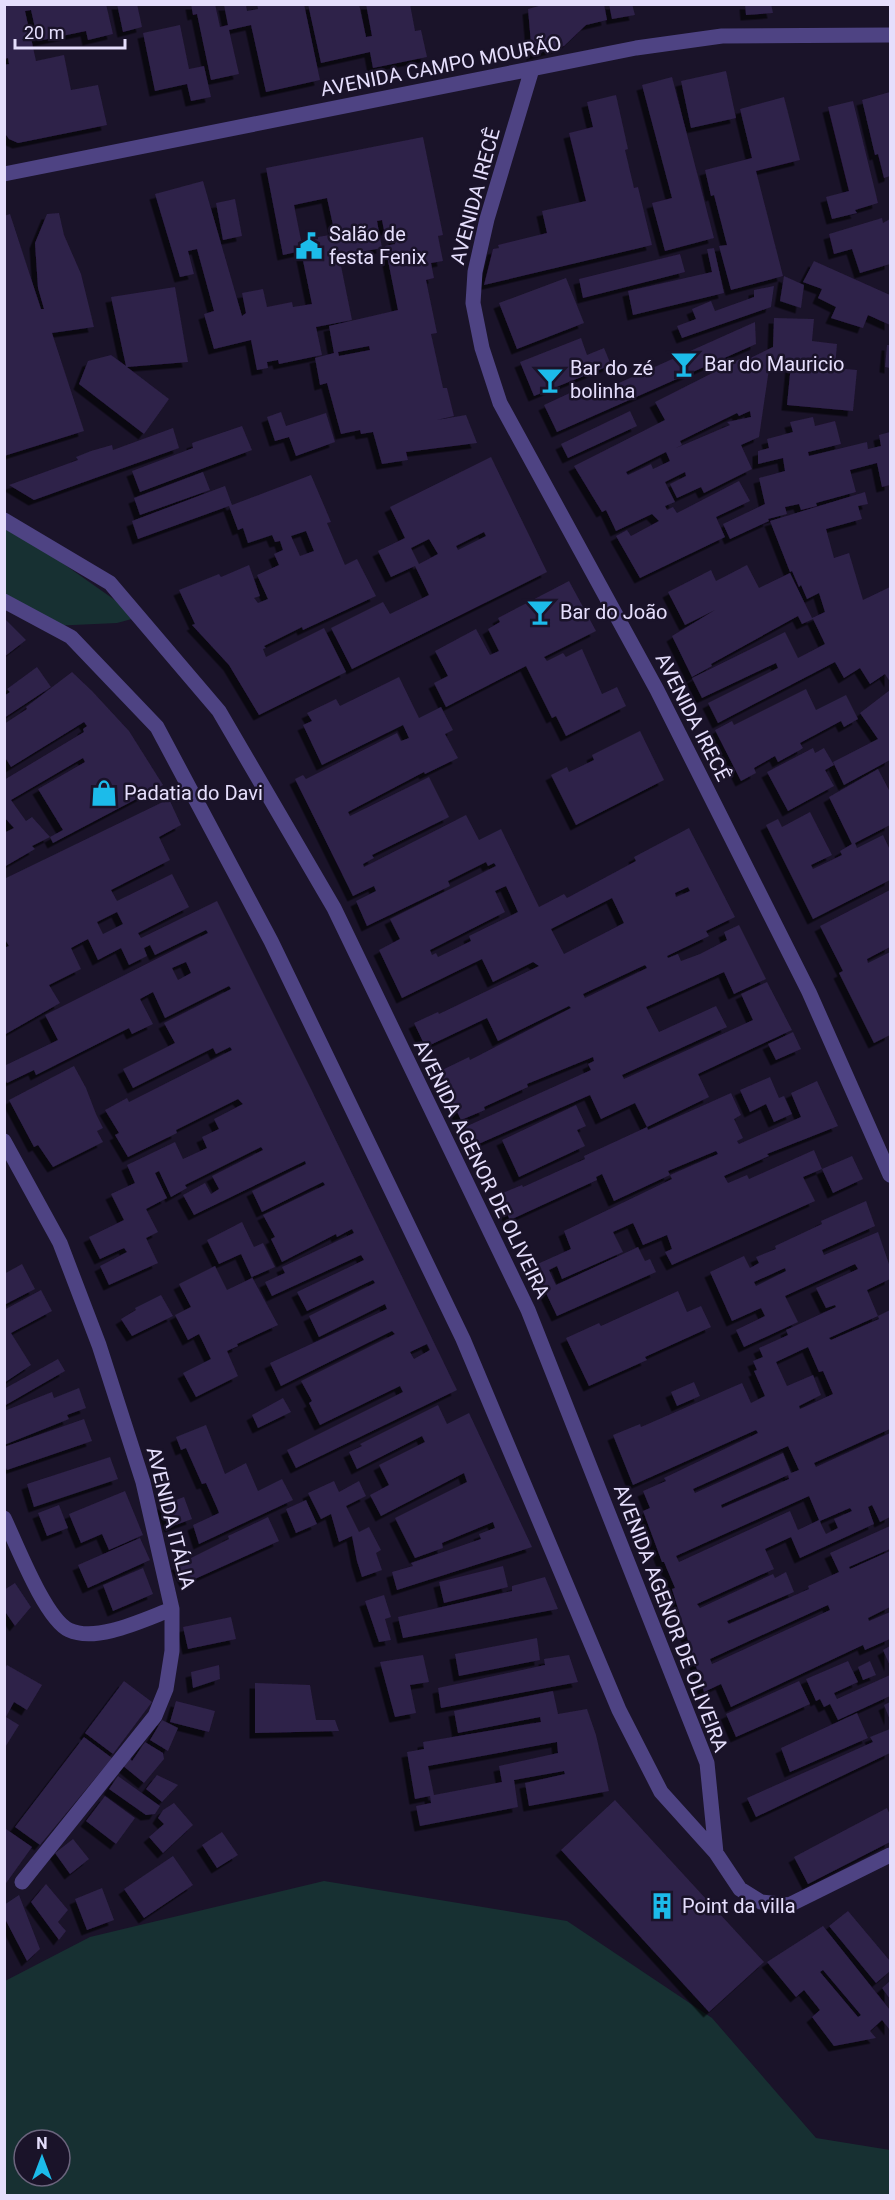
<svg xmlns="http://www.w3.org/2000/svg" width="895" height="2200" font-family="Roboto,sans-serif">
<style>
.green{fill:#173032;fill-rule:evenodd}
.building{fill:#2e2148;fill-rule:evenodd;filter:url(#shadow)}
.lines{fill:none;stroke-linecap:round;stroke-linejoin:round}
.street{stroke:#4e4383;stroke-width:15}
.labels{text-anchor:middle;stroke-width:5;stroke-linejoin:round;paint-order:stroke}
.street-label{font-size:20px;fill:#e5defc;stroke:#1a1329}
.poi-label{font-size:20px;fill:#e5defc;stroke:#1a1329;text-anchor:start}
</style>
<defs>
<filter id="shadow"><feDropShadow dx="-5.5" dy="5.5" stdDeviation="0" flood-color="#0009"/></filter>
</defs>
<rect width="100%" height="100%" fill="#1a1329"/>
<!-- green -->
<path class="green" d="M4,522L139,617L117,623L51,626L5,602Z
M324,1881L567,1921L712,2018L816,2138L890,2150V2195H5V1981L90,1937ZM24,2140H60V2176H24Z"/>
<!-- building -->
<path class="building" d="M4,4H106L113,34L88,40L86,31L38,41L31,10L25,11L36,61L64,55L71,90L98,85L107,125L18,143L9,139L4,132V65L9,64L8,58L4,59Z
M117,4H137L142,27L123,32Z
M191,4H215L220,27L228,25L224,5H246L247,11L258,9L257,4H304L320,80L266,92L251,25L229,30L239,74L211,80L197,14L193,15Z
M308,4H359L366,37L372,36L366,4H410L415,31L421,30L427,57L373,68L370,52L321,63Z
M546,4H604L607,20L586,25L564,46L532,55L528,9Z
M609,4H632L635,15L612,19Z
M745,4H771L773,13L746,15Z
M180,25L189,69L204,66L211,97L191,101L187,84L155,91L143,33Z
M726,71L736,118L691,128L681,81Z
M672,77L714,238L665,251L652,203L672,198L642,85Z
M890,92V176L884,178L878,154L875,155L862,100Z
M616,95L628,149L625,150L634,188L638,187L652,245L484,285L493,249L499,248L498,245L547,233L542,211L586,201L569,133L593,127L587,102Z
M784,97L800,160L756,171L783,276L731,290L719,246L727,245L714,195L711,196L705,170L752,158L740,109Z
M853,101L878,203L855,210L857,213L832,219L826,197L849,191L828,107Z
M423,137L443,235L438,236L443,261L431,263L434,278L426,280L437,333L431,334L443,388H447L454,416L437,420L466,415L477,443L406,452L408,460L382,464L373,432L361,434L360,430L341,434L327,383L320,385L315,358L334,353L329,326L398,310L385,246L395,244L392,229L384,230L382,220L377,221L382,248L339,256L352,320L316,327L322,355L279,364L278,360L267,362L268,368L257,370L251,340L214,349L204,314L214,311L197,249L188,251L194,274L180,277L155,194L203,181L242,316L246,313L242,293L263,289L267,307L292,302L293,307L312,304L301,251L283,255L266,168ZM327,198L335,234L301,240L294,205ZM369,346L370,350L339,356L338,352Z
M235,199L242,236L223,240L216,203Z
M59,213L64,235L81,274L94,327L52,333L84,431L4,456V216L10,214L41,309H44L38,288L35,243L47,214Z
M882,218L883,223L890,219V264L860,273L852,249L834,254L829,234Z
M714,248L724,293L633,315L628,291L712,272L707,249Z
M680,254L685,272L583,298L579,279Z
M814,261L890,295V325L868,315L863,328L831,318L836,307L818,298L822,289L803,282Z
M784,276L804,285L801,308L780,301Z
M566,278L584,323L517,349L499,303Z
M774,286L771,307L682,338L677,326L696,319L692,309L711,301L715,311L754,297V290Z
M175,287L188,362L127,367L169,399L144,434L79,384L88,361L111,355L126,366L111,297Z
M774,318L814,319L812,341L837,344L835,368L857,370L853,411L787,405L791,364L770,362L759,437L741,445L752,469L704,493L701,487L677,498L670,484L686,476L685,472L665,482L675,502L665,506L667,510L673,507L677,513L739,481L750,501L716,517L725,537L640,578L616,536L627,530L631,536L659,521L652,514L616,531L606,510L602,512L574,466L665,420L655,402L740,359L742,362L773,347ZM750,411L751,417L727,422L730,425L676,448L682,445L680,441L737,413L739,416ZM666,452L670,461L653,469L651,464L628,475L626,472Z
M755,322L756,344L557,432L544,405L587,385L592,395Z
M581,338L587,355L604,348L611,365L534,396L520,362Z
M887,345H890V368L885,367Z
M630,411L637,426L568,458L561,444Z
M281,412L286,426L326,413L335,442L296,456L289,437L275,441L267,417Z
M813,417L815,426L835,421L841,444L808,452L809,456L867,442L868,449L881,446L879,435L890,432V485L882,487L877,463L850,470L856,492L816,503L817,506L801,510L799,504L785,507L787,514L768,519L769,521L730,539L723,524L765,504L759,478L785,471L783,458L758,464V451L769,448L767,439L793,432L790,422Z
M242,426L252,450L140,492L132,471L193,448L192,443Z
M173,428L179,448L34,500L9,485L78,460L76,457L91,451L112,445L113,450Z
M491,457L547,572L352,669L331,628L383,602L390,614L429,595L415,566L391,577L378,551L405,538L390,507ZM484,532L486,536L458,550L456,546ZM429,539L438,554L419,564L411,548Z
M203,472L210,490L140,515L134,498Z
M311,475L331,522L327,523L345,565L357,559L376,596L303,630L302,627L264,646L266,648L263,649L266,657L324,628L346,672L259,715L229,665L192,625L195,624L179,590L219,574L221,577L249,565L260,596L254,598L258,603L268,599L257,575L279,565L274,554L283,550L280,541L275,542L272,535L248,543L243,528L238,530L229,506L138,539L132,521L225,486L232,505ZM306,531L314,551L300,556L291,536Z
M865,492L868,504L858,506L862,519L826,529L834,558L849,553L863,600L890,587V682L885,674L870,684L860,668L844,678L835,662L718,723L708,703L778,668L776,663L702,698L692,678L785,632L798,658L825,644L813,619L802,624L798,616L711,664L712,666L692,677L672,636L715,610L685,625L668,592L711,570L716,581L747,565L759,588L790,573L812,618L825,612L819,593L807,599L801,585L799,587L792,571L790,572L770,521Z
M569,581L596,631L544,657L547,661L563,653L566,657L582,649L602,694L617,687L626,706L566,736L556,716L552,718L526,666L446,707L434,683L448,676L435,651L476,629L490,655L499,651L488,629L500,622L498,618Z
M4,618L26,640L4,657Z
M37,667L51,687L4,718V696L10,692L7,689Z
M72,672L92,691L129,731L163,785L53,843L50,837L32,846L35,849L4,867V833L14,828L4,817V780L84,732L83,729L87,726L84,722L11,767L6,759L4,760V724L27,709L26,707ZM83,758L85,762L38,789L63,830L50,837L32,817L26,821L11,800Z
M399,677L419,718L441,707L453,730L445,734L458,758L425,774L424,772L348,812L350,816L429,777L449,817L372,855L374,858L363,864L364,867L466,815L479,840L501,829L539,907L564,894L567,898L636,861L634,857L689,828L735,917L706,931L709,936L667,956L668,958L678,954L681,961L700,954L727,940L724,932L739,925L766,979L734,994L724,972L646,1007L659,1032L716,1006L727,1027L622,1075L624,1079L753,1020L741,994L767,982L792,1030L698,1074L709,1097L647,1127L635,1103L601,1119L590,1095L474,1146L465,1127L591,1070L588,1064L594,1061L593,1057L527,1084L528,1087L484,1107L485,1110L461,1120L438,1072L469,1057L470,1060L571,1008L569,1006L498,1041L487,1018L426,1047L425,1046L414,1023L438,1012L439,1014L539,966L533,962L493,982L482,959L402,998L379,950L400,939L390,919L496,866L494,863L488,866L486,862L448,881L450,886L367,926L356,901L376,891L374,886L353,896L295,779L303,775L306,779L397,733L401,741L409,738L403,725L322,765L303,725L312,721L307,713L336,699L340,706ZM506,886L518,912L469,936L471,941L438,957L436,953L432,955L430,950L505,912L495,891ZM688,887L690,891L676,897L675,893ZM612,898L624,923L564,954L551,929ZM645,965L647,968L585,998L583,994Z
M806,689L816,710L846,695L858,719L844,727L841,721L800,743L803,748L800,750L778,762L775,756L754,768L756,773L741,781L715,730L732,721L734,725Z
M890,690V760L844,785L833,762L878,739L860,713Z
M640,731L664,780L576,825L551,775L567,767L569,772L594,760L592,755Z
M813,748L815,753L824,748L834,765L825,770L834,786L788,811L767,772Z
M878,769L890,792V825L855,843L857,848L883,835L890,850V880L813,919L766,825L778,819L782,827L810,812L832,855L811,865L813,869L842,855L840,851L852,844L829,797Z
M169,799L181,825L159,837L170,860L111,890L117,901L172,874L189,907L138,933L141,938L217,901L311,1089L457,1390L296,1468L287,1450L403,1392L400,1386L320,1425L309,1403L312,1401L301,1381L395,1334L392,1331L281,1386L270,1363L387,1309L385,1304L319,1337L309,1316L375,1283L373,1280L307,1311L297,1292L364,1260L361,1255L272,1296L265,1282L285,1273L282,1267L354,1233L352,1229L337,1237L336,1234L282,1262L271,1239L275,1237L263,1215L325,1185L323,1182L262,1212L252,1191L306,1164L305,1161L194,1215L183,1195L205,1183L211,1194L219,1189L212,1176L263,1150L261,1147L185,1185L187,1188L171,1197L159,1171L155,1173L167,1198L146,1209L158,1232L146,1238L158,1263L109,1285L100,1266L127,1252L124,1248L100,1259L89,1237L124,1220L111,1194L135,1183L127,1165L175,1142L183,1159L207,1148L202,1137L219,1129L214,1119L243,1104L238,1099L176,1130L177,1133L128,1157L115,1135L119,1133L105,1110L127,1098L129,1102L232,1050L230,1047L216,1054L213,1048L133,1088L123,1069L175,1043L164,1023L231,989L229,986L165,1018L153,992L140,999L153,1024L132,1034L129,1028L36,1075L34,1070L7,1083L4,1077V1066L58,1040L45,1015L208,933L206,930L155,955L150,945L144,948L147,956L129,965L121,948L98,960L88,939L71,948L81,969L49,985L60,1003L4,1035V948L9,946L4,938V879ZM117,912L123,924L103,934L97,922ZM186,962L191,973L178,980L172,968ZM427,1344L430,1350L414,1359L410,1352Z
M890,890V947L867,959L868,963L890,952V1001L889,1002L890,1005V1035L874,1043L839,973L843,971L820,926Z
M793,1032L801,1049L776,1060L768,1044Z
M74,1066L86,1088L96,1114L103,1128L97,1131L103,1142L53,1167L38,1145L34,1147L9,1100Z
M770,1077L779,1098L784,1096L792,1114L774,1122L766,1104L750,1112L740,1090Z
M817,1081L838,1126L767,1154L769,1156L724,1176L728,1183L747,1175L749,1179L814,1150L822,1169L803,1177L815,1201L672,1265L665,1252L672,1249L667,1235L643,1245L633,1223L613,1232L623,1252L562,1279L557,1266L549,1270L556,1285L638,1247L645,1261L650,1259L656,1272L557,1316L533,1266L571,1249L564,1231L672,1179L670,1175L718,1154L716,1151L668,1171L670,1175L614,1201L602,1174L596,1177L597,1180L510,1220L498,1195L522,1185L523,1187L585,1159L584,1156L647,1127L648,1130L731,1093L741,1115L734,1119L743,1138L737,1141L739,1144L801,1117L791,1093Z
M576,1105L586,1126L577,1130L585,1146L519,1177L502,1140Z
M852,1156L863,1179L833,1193L822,1169Z
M866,1201L875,1226L822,1250L824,1255L878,1232L890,1267V1279L867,1290L878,1316L829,1338L831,1340L879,1319L878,1316L890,1310V1429L814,1463L816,1467L890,1433V1517L880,1522L872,1505L868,1507L874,1524L800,1558L791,1537L765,1549L774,1569L697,1604L700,1608L773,1574L775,1578L786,1572L794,1592L727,1621L729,1624L809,1589L808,1586L839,1572L830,1553L890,1526V1549L849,1567L850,1569L890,1551V1607L868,1618L869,1621L890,1612V1639L865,1650L863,1645L731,1707L721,1684L704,1692L672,1589L675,1588L664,1562H662L643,1511L650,1508L643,1491L666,1481L664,1478L758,1433L756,1430L633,1485L613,1435L640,1424L641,1427L742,1383L751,1403L765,1396L754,1371L757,1370L753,1361L763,1357L759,1348L788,1335L786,1330L836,1307L835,1305L826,1308L816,1288L858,1269L855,1264L785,1296L798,1322L744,1347L736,1330L765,1316L761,1308L732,1321L710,1272L744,1256L750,1268L759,1263L756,1257L776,1249L775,1246L822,1224L821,1221ZM785,1268L786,1271L756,1286L754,1282ZM808,1347L819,1372L823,1371L833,1394L800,1409L799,1406L821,1395L813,1375L787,1386L776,1362ZM788,1446L799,1470L791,1473L783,1453L695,1493L693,1489ZM788,1475L789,1479L722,1508L721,1505ZM809,1496L819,1520L798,1530L790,1511L679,1562L676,1556ZM850,1508L852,1511L834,1519L838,1528L826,1534L821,1524L820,1521ZM828,1605L830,1610L712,1664L710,1659Z
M242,1222L254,1247L263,1243L275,1267L252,1277L278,1325L237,1344L238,1346L227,1351L238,1376L196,1397L183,1373L211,1359L199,1334L188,1340L175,1315L191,1307L179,1284L215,1266L227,1290L252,1278L241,1254L219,1264L207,1240Z
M22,1264L35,1289L4,1305V1274Z
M41,1290L52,1311L11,1333L31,1365L4,1383V1310Z
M678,1291L687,1312L701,1306L711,1327L645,1357L647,1360L589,1386L566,1338L599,1323L601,1326Z
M161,1295L173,1316L132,1336L121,1319L136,1310L135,1308Z
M58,1359L65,1371L4,1406V1389Z
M694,1382L700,1396L677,1406L671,1392Z
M79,1388L86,1408L67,1415L69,1419L4,1445V1411L52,1392L54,1398Z
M283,1398L291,1412L258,1428L252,1415Z
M438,1405L447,1424L469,1413L532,1547L397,1590L392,1572L413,1566L411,1563L481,1539L479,1534L495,1528L493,1522L442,1543L443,1548L415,1558L395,1518L467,1482L464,1473L381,1516L370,1495L389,1485L379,1465L425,1442L422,1436L357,1469L349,1452L362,1446L360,1444Z
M84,1419L92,1441L7,1470L4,1464V1447Z
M206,1425L225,1474L246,1463L258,1491L282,1479L293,1500L199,1544L193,1525L219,1513L218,1510L206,1483L202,1484L186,1448L181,1450L176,1437Z
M110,1457L118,1479L34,1507L27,1484Z
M334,1481L339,1492L359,1481L366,1496L346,1506L359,1532L369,1527L381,1550L376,1553L382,1570L362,1577L357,1561L352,1536L339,1542L331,1514L321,1519L308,1493Z
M125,1491L143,1535L109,1550L102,1534L81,1543L69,1514Z
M184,1497L192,1519L170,1527L162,1505Z
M306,1500L317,1524L296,1533L286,1509Z
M59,1505L68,1528L47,1536L38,1513Z
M268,1517L279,1541L186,1583L177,1565L229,1539L228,1536Z
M140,1538L150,1560L88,1588L78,1565Z
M503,1566L508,1587L444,1603L439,1582Z
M143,1568L153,1594L113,1611L103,1585Z
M545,1577L558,1609L403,1638L398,1617L512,1591V1586Z
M15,1583L31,1607L15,1626L4,1610V1590Z
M384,1595L391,1617L385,1619L391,1640L379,1642L365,1601Z
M231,1617L236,1639L188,1649L183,1627Z
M537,1638L540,1660L459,1676L455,1654Z
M890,1646V1666L883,1650Z
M423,1655L429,1682L410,1685L416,1713L395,1717L380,1662Z
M569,1655L578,1682L441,1708L438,1688L545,1665L544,1659Z
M848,1661L858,1682L834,1693L837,1699L890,1675V1696L838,1720L830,1704L824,1707L820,1699L816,1701L806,1679Z
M870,1661L876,1675L863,1680L858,1667Z
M7,1665L42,1685L27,1710L14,1702L6,1717L19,1725L4,1749V1670Z
M219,1665L220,1679L193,1688L191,1672Z
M124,1681L152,1702L113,1754L85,1733Z
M799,1681L810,1704L736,1737L726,1714Z
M255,1683L310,1685L316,1720H335L339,1731L255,1733Z
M553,1691L558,1714L587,1709L596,1735L609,1791L529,1806L525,1783L565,1774L564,1771L514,1780L518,1807L420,1826L416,1806L431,1803L430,1796L415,1799L407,1752L424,1749L423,1742L541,1722L540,1717L458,1733L454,1711ZM557,1742L558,1753L499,1766L502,1782L434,1795L428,1766Z
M176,1701L215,1711L209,1732L170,1722Z
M890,1702V1720L884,1705Z
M857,1713L868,1738L790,1772L781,1748Z
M162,1720L178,1728L168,1751L150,1740Z
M890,1729V1753L756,1817L747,1798L873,1742L870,1737Z
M84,1737L112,1758L40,1845L15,1827Z
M145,1742L163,1753L164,1759L144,1783L122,1765L129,1757L132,1761Z
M157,1775L178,1785L162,1802L146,1789Z
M118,1776L160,1806L155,1814L146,1815L109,1789Z
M105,1796L135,1818L116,1844L86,1821Z
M615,1800L764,1962L709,2012L561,1850Z
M174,1803L193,1825L163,1853L149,1837L164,1824L158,1818L163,1810Z
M887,1808L890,1815V1842L808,1884L794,1857Z
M6,1829L32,1847L4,1886V1832Z
M222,1832L238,1855L217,1868L202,1845Z
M73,1839L89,1859L70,1874L55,1853Z
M173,1856L193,1885L144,1918L124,1889Z
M46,1884L68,1910L58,1922L66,1931L59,1940L31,1902Z
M102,1888L114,1920L87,1930L75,1899Z
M19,1895L40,1949L27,1961L4,1917V1905Z
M848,1911L890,1961V1971L876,1983L829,1926Z
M823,1926L890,2010V2030L882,2020L870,2031L876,2038L834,2046L812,2017L820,2010L804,1990L796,1997L767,1962ZM823,1970L861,2015L858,2017L820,1972Z
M890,1981V1999L882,1988Z"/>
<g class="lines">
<!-- street -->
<path class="street" d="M532,69L487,219L475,272L473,303L482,348L500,403L657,690L809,992L890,1175
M4,174L636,48L722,36L890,35
M4,520L110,583L219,711L334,908L528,1310L707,1763L716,1853
M4,601L71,637L157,727L271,941L463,1339L619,1710L661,1792L716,1853L740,1889L761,1902L789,1905L890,1855
M4,1141L60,1243L99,1345L143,1482L172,1609V1651L166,1689L155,1716L22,1882
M4,1518C16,1543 45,1619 69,1630C97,1643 145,1619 172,1609"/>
</g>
<!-- icons -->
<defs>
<symbol id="civic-bare" viewBox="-9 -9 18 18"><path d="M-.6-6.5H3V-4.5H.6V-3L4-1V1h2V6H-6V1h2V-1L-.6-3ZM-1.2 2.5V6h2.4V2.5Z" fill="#1cbbea" stroke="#1a1329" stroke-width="2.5" paint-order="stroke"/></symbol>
<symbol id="bar-bare" viewBox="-9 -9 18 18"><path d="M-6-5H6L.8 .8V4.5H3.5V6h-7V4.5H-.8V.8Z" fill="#1cbbea" stroke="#1a1329" stroke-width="2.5" paint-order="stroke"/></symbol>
<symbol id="shop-bare" viewBox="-9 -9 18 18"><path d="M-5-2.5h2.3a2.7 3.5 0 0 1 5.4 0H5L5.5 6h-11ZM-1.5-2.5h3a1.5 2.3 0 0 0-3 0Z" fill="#1cbbea" stroke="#1a1329" stroke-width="2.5" paint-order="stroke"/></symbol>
<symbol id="building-bare" viewBox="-9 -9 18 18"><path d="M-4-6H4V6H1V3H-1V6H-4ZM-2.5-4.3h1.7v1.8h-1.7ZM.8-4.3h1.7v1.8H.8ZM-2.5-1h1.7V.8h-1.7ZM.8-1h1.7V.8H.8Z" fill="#1cbbea" stroke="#1a1329" stroke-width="2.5" paint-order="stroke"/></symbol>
</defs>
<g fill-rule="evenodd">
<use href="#civic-bare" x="290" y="227" width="38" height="38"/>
<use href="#bar-bare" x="665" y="345" width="38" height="38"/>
<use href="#bar-bare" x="531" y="361" width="38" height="38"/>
<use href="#bar-bare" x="521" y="593" width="38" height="38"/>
<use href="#shop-bare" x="85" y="774" width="38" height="38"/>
<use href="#building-bare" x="643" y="1887" width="38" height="38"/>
</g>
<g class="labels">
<!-- street labels -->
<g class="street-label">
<text transform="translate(441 66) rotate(-11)" y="7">AVENIDA CAMPO MOURÃO</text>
<text transform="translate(475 196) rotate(-75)" y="7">AVENIDA IRECÊ</text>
<text transform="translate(693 717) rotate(63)" y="7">AVENIDA IRECÊ</text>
<text transform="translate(482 1169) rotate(64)" y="7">AVENIDA AGENOR DE OLIVEIRA</text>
<text transform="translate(171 1518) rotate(76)" y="7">AVENIDA ITÁLIA</text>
<text transform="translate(671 1618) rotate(69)" y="7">AVENIDA AGENOR DE OLIVEIRA</text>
</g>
<!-- poi labels -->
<g class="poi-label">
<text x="329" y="241">Salão de<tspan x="329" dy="23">festa Fenix</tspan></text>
<text x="704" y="371">Bar do Mauricio</text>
<text x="570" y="375">Bar do zé<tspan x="570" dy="23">bolinha</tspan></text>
<text x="560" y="619">Bar do João</text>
<text x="124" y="800">Padatia do Davi</text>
<text x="682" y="1913">Point da villa</text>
</g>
</g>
<!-- border -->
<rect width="895" height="2200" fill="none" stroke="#e5defc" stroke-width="12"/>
<!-- north arrow -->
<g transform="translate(42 2158)"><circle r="28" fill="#1a1329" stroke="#6b647d" stroke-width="1.5"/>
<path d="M0-4.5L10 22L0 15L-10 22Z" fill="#1cbbea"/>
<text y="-9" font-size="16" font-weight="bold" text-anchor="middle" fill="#e5defc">N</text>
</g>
<!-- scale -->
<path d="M15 39v9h110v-9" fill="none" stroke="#e5defc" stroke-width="3"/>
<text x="24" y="39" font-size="18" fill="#e5defc" stroke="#1a1329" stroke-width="4.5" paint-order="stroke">20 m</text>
</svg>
